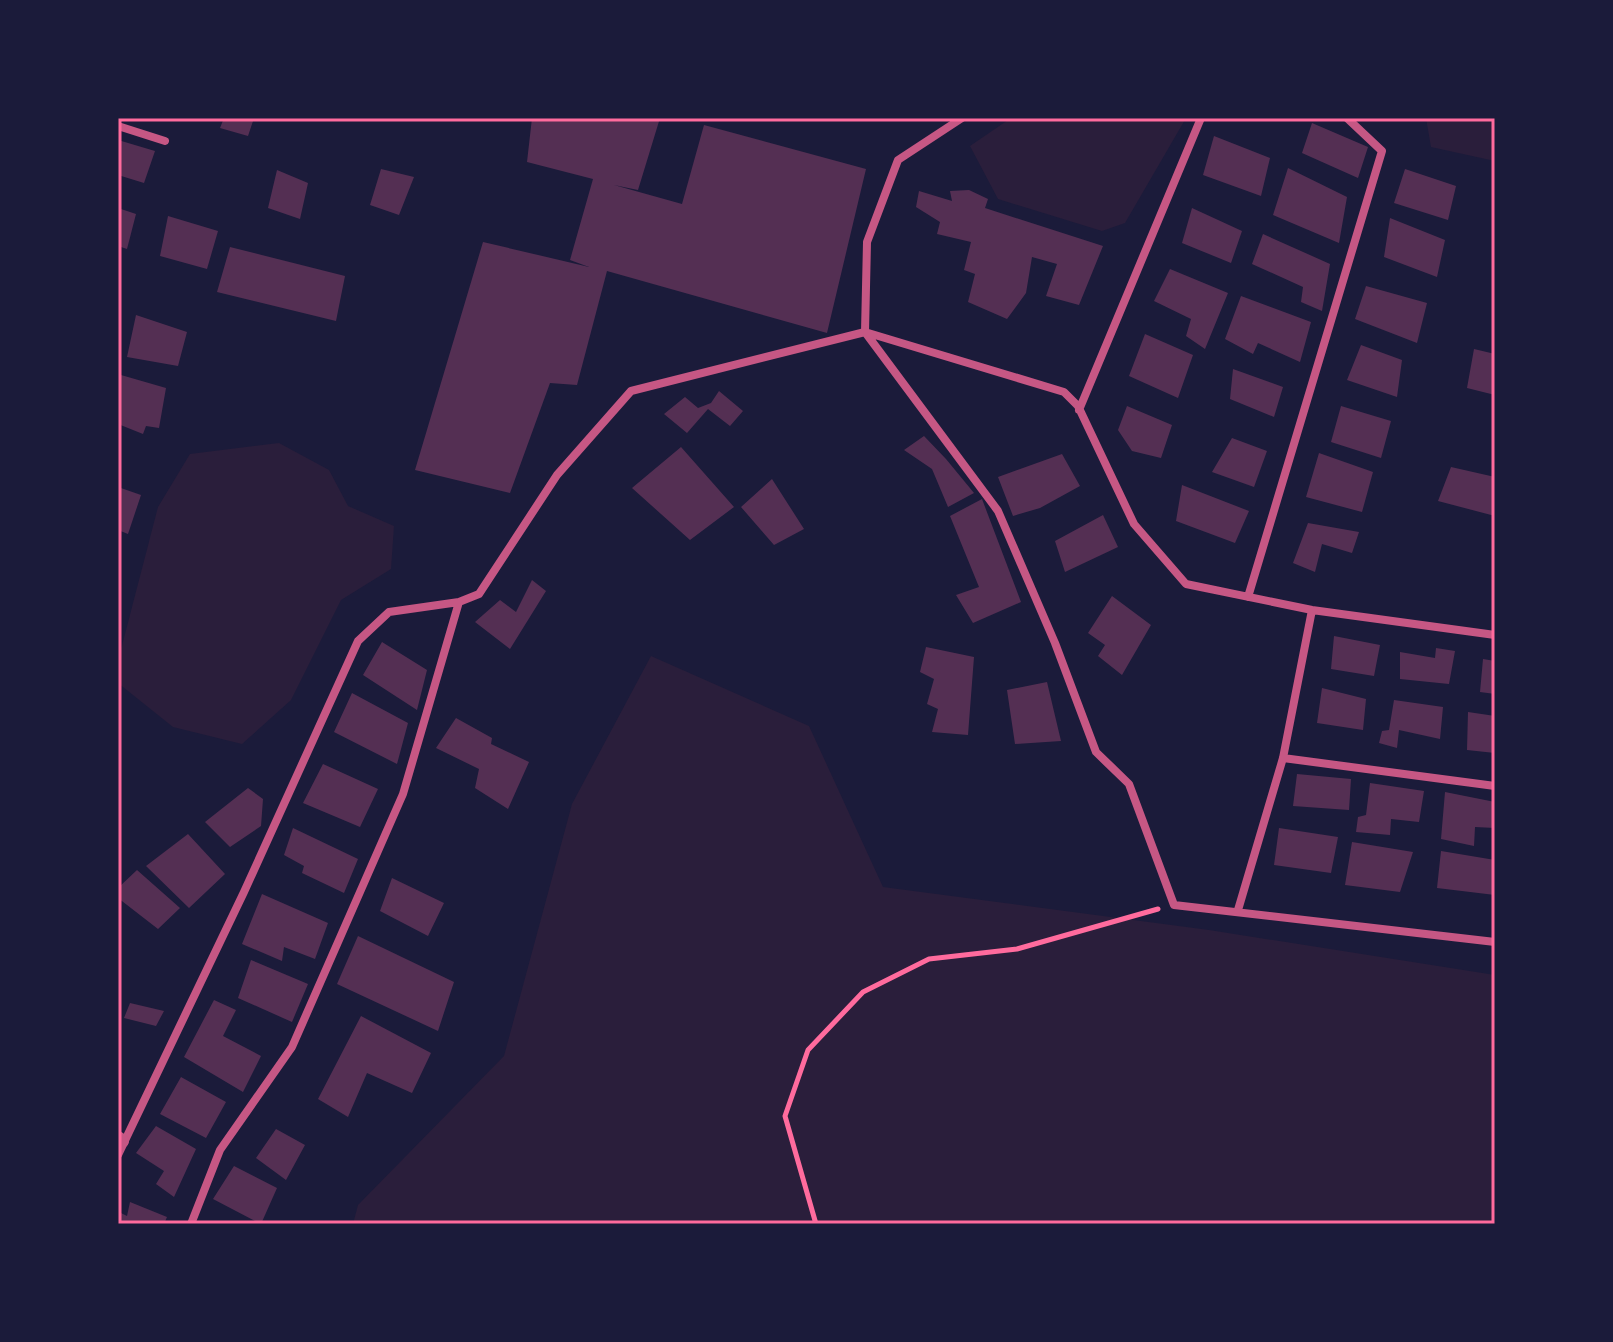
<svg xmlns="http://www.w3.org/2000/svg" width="1613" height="1342" font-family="Commissioner,sans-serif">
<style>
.green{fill:#2a1e3b}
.building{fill:#542f53}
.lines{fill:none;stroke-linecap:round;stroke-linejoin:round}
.path{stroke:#ff6b9d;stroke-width:5}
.minor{stroke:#c65784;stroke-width:8}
.tertiary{stroke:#c65784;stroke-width:14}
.neatline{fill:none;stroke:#ff6b9d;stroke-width:3}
</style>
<rect width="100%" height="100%" fill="#1b1b3a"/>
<!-- green -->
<path class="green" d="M1011,118H1186L1125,223L1102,231L998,199L970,146Z
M1426,118H1495V161L1431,147Z
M279,443L329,470L348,506L394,526L391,569L341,600L291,700L242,744L173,727L118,683V661L158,507L190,454Z
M651,656L809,726L883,887L1209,930L1495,975V1224H353L358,1205L504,1056L572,804Z"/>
<!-- building -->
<path class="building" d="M224,118H254L248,136L220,128Z
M532,118H660L638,190L614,185L682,204L704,125L866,169L827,333L607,271L577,385L550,383L510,493L415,470L483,242L589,267L570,260L593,179L527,162Z
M1312,123L1368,147L1358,178L1302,153Z
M1214,136L1270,158L1261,196L1203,175Z
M118,140L155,151L144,183L118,175Z
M1288,168L1347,197L1339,243L1273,215Z
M381,169L414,177L399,215L370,205Z
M1405,169L1456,186L1448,220L1394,203Z
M277,170L308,183L300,219L268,208Z
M969,190L988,199L985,208L1103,246L1079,305L1046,296L1057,264L1032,257L1026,293L1007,319L968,302L975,274L964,270L971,242L937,234L940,222L916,207L919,191L952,201L950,191Z
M118,208L136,214L127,249L118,246Z
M1192,208L1242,231L1231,263L1182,243Z
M168,216L218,231L207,269L160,256Z
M1390,218L1445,240L1437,277L1384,257Z
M1263,234L1330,264L1322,311L1301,302L1303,287L1252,264Z
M230,247L345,276L336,321L217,292Z
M1170,269L1228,293L1205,349L1186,336L1191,319L1154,301Z
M1366,286L1427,303L1417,343L1355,319Z
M1241,296L1311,322L1300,362L1258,343L1253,354L1225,339Z
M136,315L187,332L178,366L127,357Z
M1145,334L1193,355L1178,398L1129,376Z
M1361,345L1402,360L1397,397L1347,380Z
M1474,349L1495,354V395L1467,388Z
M1233,369L1283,387L1274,417L1230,399Z
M121,375L166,388L159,428L146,426L143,434L118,424Z
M719,391L743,411L730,426L708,409L687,433L664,414L685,397L698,408L711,403Z
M1127,406L1172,425L1161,458L1132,451L1118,430Z
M1341,406L1391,421L1381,458L1331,442Z
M924,436L946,459L974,493L948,507L932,469L904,450Z
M1232,438L1267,451L1254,487L1212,472Z
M681,447L734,507L690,540L632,488Z
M1319,453L1373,472L1362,512L1306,497Z
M1062,454L1080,486L1040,508L1013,516L998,477Z
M1451,467L1495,477V516L1438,501Z
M772,479L804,529L774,545L741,507Z
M1182,485L1249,511L1235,543L1176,521Z
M118,487L141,495L128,534L118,530Z
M982,499L1021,602L973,623L956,595L979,587L950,516Z
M1103,515L1118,547L1065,572L1055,541Z
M1308,523L1359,532L1352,553L1322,544L1315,572L1293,563Z
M532,580L546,591L510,649L475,622L500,600L516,612Z
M1112,596L1151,625L1122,675L1098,656L1105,645L1088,633Z
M1334,636L1380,645L1374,676L1331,669Z
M382,642L427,670L417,710L363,675Z
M926,647L974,657L968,735L932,732L938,709L927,704L934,679L920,672Z
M1436,648L1455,651L1449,684L1400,679V652L1435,658Z
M1483,659L1495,661V694L1480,692Z
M1047,682L1061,741L1015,744L1007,690Z
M1322,688L1366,699L1363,730L1317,723Z
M352,693L408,723L397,764L334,732Z
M1394,700L1443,707L1440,739L1399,730L1397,748L1379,743L1382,731L1389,730Z
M1468,712L1495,716V753L1467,750Z
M456,718L492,738L491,744L529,762L508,809L475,788L479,769L436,748Z
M323,764L378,789L360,827L303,803Z
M1297,774L1351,779L1349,810L1293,806Z
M1370,783L1424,791L1419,822L1391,819L1390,835L1356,832L1358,817L1366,815Z
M248,788L263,799L261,826L230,847L205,822Z
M1445,792L1495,802V828L1475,827L1474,846L1441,839Z
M293,828L358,859L344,893L302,873L304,866L284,855Z
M1279,828L1338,837L1331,873L1274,865Z
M188,834L225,874L189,908L146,866Z
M1352,842L1413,852L1400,892L1345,885Z
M1441,851L1495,860V895L1437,888Z
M137,870L180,908L158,929L118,898V888Z
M392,878L444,903L428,936L380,911Z
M262,894L328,923L315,959L284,947L282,961L242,944Z
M358,936L454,982L438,1031L337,984Z
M251,960L308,984L292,1022L238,998Z
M214,1000L236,1010L223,1036L261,1056L243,1092L184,1057Z
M130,1003L164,1011L156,1026L124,1018Z
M361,1016L431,1053L412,1093L367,1073L348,1117L318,1099Z
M181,1077L226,1102L206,1138L160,1114Z
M156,1126L196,1149L174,1197L156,1184L164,1171L136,1153Z
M276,1129L305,1145L286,1180L256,1158Z
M234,1166L277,1188L261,1224L213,1199Z
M130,1202L167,1217L164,1224H118L121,1213L127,1216Z"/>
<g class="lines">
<!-- path -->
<path class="path" d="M816,1224L785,1116L808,1050L863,992L929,959L1017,949L1158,909"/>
<!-- minor -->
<path class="minor" d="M962,118L898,160L867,242L865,332L998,511L1055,643L1096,752L1129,784L1174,905L1495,942
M118,126L165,141
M1079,410L1201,118
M1248,597L1382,151L1347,118
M1283,758L1495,786
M1238,910L1283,758L1312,610
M118,1155L244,892L358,641L389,612L459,602L479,594L557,475L631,391L865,332L1064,392L1078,406L1134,524L1186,584L1312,610L1495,635
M191,1224L220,1150L292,1047L403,794L459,602"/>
<!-- tertiary -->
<path class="tertiary" d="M118,1138L122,1141"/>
</g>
<!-- border -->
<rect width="1613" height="1342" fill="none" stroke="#1b1b3a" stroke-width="240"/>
<rect x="120" y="120" width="1373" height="1102" class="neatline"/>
</svg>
